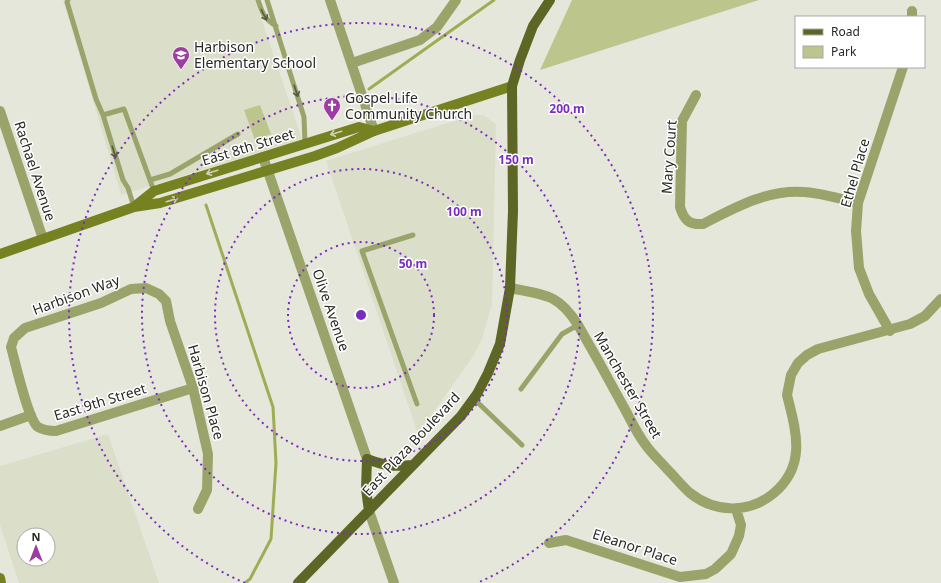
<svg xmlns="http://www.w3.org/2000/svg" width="941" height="583" font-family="'Noto Sans',sans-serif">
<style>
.built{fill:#dbdfca;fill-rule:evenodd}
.green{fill:#bcc68c}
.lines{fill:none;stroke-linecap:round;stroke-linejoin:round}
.stream{stroke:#9fac55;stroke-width:3}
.service{stroke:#99a36a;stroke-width:5}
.minor{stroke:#99a36a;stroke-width:10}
.tertiary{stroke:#99a36a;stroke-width:10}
.secondary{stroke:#768121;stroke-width:10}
.primary{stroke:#5e6626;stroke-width:10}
.oneway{stroke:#555a40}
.oneway2{stroke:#cfd3b1}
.ring{fill:none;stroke:#7b2cbf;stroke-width:2;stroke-dasharray:2 4}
.labels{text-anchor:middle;stroke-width:3;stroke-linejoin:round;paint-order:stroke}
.poi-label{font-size:14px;fill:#282924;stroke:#fff;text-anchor:start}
.street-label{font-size:14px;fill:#282924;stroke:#fff}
.centre{fill:#7b2cbf;stroke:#fff;stroke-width:2}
.ring-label{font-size:12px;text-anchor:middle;font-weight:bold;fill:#7b2cbf;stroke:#fff;stroke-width:3;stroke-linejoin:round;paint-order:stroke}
</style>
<rect width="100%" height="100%" fill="#e5e7da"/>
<!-- built -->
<path class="built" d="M63,0H255L302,139L121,195Z
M473,115H483L496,124L492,304L482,339L474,355L418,434L326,161Z
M108,434L159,583H19L0,525V466ZM24,535H48V559H24Z"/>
<!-- green -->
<path class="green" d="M572,0H759L540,70Z
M260,105L271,134L255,140L244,110Z"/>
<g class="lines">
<!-- stream -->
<path class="stream" d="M369,89L494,0
M206,205L273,407L276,463L271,539L250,579L245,583"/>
<!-- service -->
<path class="service" d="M68,0L67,2L96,99L103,115L123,180L128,188L134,207
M258,0C262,12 264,19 276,26
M267,0L304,117L305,144
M103,115L124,109L154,191
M150,180L170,174L238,134
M413,235L362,251L417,404
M521,389L562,334L578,325
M473,398L522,445"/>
<!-- minor -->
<path class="minor" d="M912,17V11
M352,63L420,40L437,27L456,0
M696,95L682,121L680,207C684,220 689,225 703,224C734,208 768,189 804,192C822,193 840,199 858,203
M0,111L43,239
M263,157L367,459
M510,288C544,295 558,293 578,325C593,351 608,378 622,404C630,418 636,432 645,444C651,453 660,461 667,469C675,477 682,486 690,493C715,513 749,514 774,493C807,465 796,431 787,395L791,375L798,363L807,355L818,349L910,324L925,316L941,299
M890,331L869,294L859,268L856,231L858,203L903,67
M193,388L56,431C50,431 43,430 38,427C28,420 15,361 11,347L14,338L25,328L101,303L131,289L146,288L159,294L166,301L170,321L193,388L208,454L207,490L198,509
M0,426L31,415
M549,543L566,540L680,577L706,574L715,569L731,554L739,536L741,525L736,509"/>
<!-- tertiary -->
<path class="tertiary" d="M330,0L374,131
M369,511L394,583"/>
<!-- secondary -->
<path class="secondary" d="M134,207L154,191L359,127L374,131
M0,254L134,207L160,203L315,156L337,148L374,131L512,86
M0,578L1,583"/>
<!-- primary -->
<path class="primary" d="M369,511L366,489L367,459C386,466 393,467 413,465
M298,583L461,416L477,394L488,373L500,344L510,288L513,211L512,86L520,60L533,26L550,0"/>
</g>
<!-- one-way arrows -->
<defs><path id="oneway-shaft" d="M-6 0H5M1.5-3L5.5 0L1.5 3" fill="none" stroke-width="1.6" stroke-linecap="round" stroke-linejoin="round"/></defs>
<g class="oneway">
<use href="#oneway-shaft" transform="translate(264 15) rotate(62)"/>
<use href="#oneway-shaft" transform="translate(296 91) rotate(72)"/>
<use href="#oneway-shaft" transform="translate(114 152) rotate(73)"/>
</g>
<g class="oneway2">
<use href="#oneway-shaft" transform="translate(336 133) rotate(163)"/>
<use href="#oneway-shaft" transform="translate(212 172) rotate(162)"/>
<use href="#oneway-shaft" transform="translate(172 200) rotate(-17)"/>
</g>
<!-- distance rings -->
<g class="ring">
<circle cx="361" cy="315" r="73"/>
<circle cx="361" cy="315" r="146"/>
<circle cx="361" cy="315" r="219"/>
<path d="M245 583A292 292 0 1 1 477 583"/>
</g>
<!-- icons -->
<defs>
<symbol id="school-pin" viewBox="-11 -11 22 30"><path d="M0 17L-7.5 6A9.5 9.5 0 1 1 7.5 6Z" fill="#9f3ca2" stroke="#fff"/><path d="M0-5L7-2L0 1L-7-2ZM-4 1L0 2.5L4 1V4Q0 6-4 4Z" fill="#fff"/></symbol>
<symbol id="church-pin" viewBox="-11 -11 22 30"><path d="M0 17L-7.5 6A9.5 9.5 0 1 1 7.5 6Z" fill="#9f3ca2" stroke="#fff"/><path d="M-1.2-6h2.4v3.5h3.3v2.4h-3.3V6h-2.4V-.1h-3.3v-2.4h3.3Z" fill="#fff"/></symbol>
</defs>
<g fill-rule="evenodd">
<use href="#school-pin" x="171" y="45" width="20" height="27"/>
<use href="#church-pin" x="322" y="96" width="20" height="27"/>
</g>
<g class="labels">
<!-- poi labels -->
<g class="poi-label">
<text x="194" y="52">Harbison<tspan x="194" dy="16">Elementary School</tspan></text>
<text x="345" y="103">Gospel Life<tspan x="345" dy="16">Community Church</tspan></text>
</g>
<!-- street labels -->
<g class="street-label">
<text transform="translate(248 147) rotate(-17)" y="5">East 8th Street</text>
<text transform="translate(669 157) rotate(-86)" y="5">Mary Court</text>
<text transform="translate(35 171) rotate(72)" y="5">Rachael Avenue</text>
<text transform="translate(855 173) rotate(-74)" y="5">Ethel Place</text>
<text transform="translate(76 295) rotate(-20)" y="5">Harbison Way</text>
<text transform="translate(331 310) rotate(71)" y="5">Olive Avenue</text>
<text transform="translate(628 385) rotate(60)" y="5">Manchester Street</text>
<text transform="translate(206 392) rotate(74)" y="5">Harbison Place</text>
<text transform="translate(100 402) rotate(-17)" y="5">East 9th Street</text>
<text transform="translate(411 444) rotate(-47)" y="5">East Plaza Boulevard</text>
<text transform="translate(635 547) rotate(18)" y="5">Eleanor Place</text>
</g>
</g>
<circle cx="361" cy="315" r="6" class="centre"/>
<g class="ring-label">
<text x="567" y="113">200 m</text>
<text x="516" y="164">150 m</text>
<text x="464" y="216">100 m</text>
<text x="413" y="268">50 m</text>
</g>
<!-- legend -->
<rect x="795" y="16" width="130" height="52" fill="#ffffff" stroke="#a9a9a7"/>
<rect x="803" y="29" width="20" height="6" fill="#5e6626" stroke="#a9a9a7"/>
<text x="831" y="36" font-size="12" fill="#282924">Road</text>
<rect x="803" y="46" width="20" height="12" fill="#bcc68c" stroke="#a9a9a7"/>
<text x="831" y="56" font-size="12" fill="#282924">Park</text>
<!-- north arrow -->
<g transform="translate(36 547)"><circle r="19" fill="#ffffff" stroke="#a9a9a7"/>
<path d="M0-3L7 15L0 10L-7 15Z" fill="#9f3ca2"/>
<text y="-6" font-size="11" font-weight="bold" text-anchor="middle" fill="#282924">N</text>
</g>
</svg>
